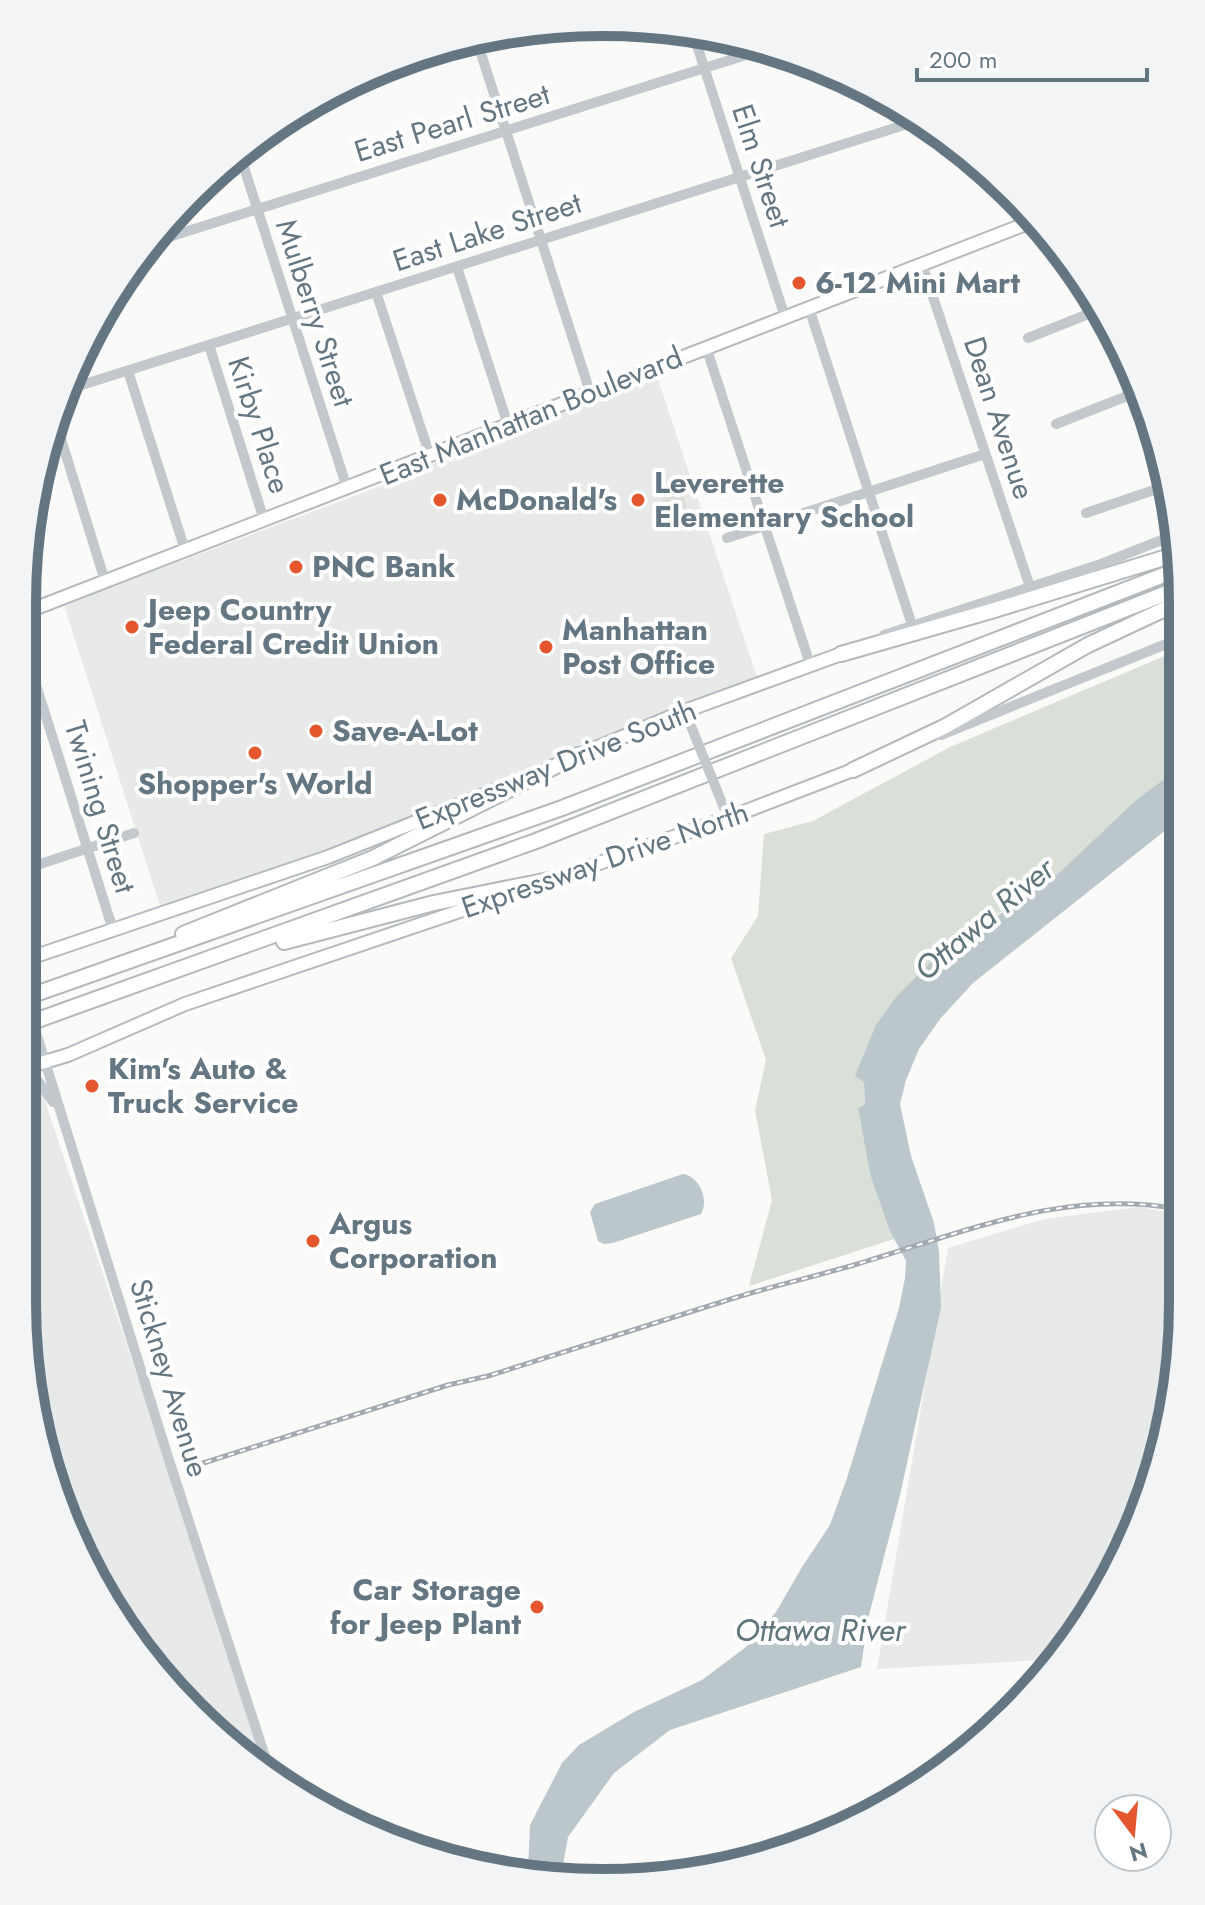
<svg xmlns="http://www.w3.org/2000/svg" width="1205" height="1905" font-family="Jost,sans-serif">
<style>
.built{fill:#e8e9e9}
.green{fill:#dadfd7}
.water{fill:#bbc7cb}
.lines{fill:none;stroke-linecap:round;stroke-linejoin:round}
.major-casing{stroke:#b5babe;stroke-width:16}
.highway-casing{stroke:#b4b9bd;stroke-width:18}
.minor{stroke:#c3c8cc;stroke-width:10}
.major{stroke:#fff;stroke-width:12}
.highway{stroke:#fff;stroke-width:14}
.rail-casing{stroke:#a2aab0;stroke-width:5}
.rail{stroke:#fff;stroke-width:2;stroke-dasharray:6;stroke-linecap:butt}
.highway-bridge-casing{stroke:#b4b9bd;stroke-width:18;stroke-linecap:butt}
.minor-bridge{stroke:#c3c8cc;stroke-width:10}
.highway-bridge{stroke:#fff;stroke-width:14}
.poi-dot{fill:#e4572e;stroke:#fff;stroke-width:3}
.labels{text-anchor:middle;stroke-width:8;stroke-linejoin:round;paint-order:stroke}
.street-label{font-size:30px;fill:#657683;stroke:#fff}
.poi-label{font-size:30px;font-weight:bold;fill:#657683;stroke:#fff;text-anchor:start}
.water-label{font-size:32px;font-style:italic;fill:#60757c;stroke:#fff}
.rim{fill:none;stroke:#657683;stroke-width:10}
</style>
<rect width="100%" height="100%" fill="#fafaf8"/>
<!-- built -->
<path class="built" d="M658,379L757,677L624,729L383,831L191,899L160,906L64,605L386,484L525,425Z
M23,1082H30L44,1098L271,1775L249,1763L120,1625L53,1489L22,1302Z
M1138,1207L1179,1214L1178,1378L1139,1525L1057,1656L1046,1660L877,1669L948,1248L1044,1219Z"/>
<!-- green -->
<path class="green" d="M680,484L687,508L667,514L659,490Z
M1181,649V767L1137,799L1059,873L970,933L864,1081L865,1106L858,1108L870,1174L894,1239L749,1286L772,1200L755,1110L766,1060L731,958L758,916L764,834L813,821L950,747Z"/>
<!-- water -->
<path class="water" d="M1181,767V818L973,983L940,1019L919,1049L906,1080L900,1104L911,1156L934,1223L939,1251L941,1308L900,1495L868,1619L861,1667L670,1730L614,1773L568,1837L561,1876L528,1871L530,1825L562,1763L579,1745L634,1712L702,1680L746,1647L776,1612L802,1567L830,1525L847,1478L899,1308L905,1278L906,1261L890,1231L870,1174L858,1108L865,1105L864,1082L855,1076L876,1025L896,997L930,963L1059,873L1137,799Z
M683,1174C700,1177 709,1200 701,1214L613,1243L604,1244L598,1241L590,1212L595,1204Z"/>
<g class="lines">
<defs>
<path id="major" d="M26,612L1036,220
M572,758L685,711L841,654
M548,881L728,818L853,770
M24,960L328,857L496,790
M24,1068L68,1055L185,1004L516,892"/>
<path id="highway" d="M841,654L991,611L1180,553
M853,770L944,727L1088,645L1182,601
M183,934L373,858L578,755
M284,942L434,903L554,879
M61,985L562,808L1182,568
M68,1009L536,841L1182,587"/>
</defs>
<!-- major casing -->
<use href="#major" class="major-casing"/>
<!-- highway casing -->
<use href="#highway" class="highway-casing"/>
<!-- minor -->
<path class="minor" d="M692,30L785,317
M476,38L590,392
M239,152L347,488
M150,243L768,48
M922,264L1030,587
M457,267L508,425
M376,292L430,456
M809,308L912,625
M1028,338L1101,309
M209,345L264,520
M706,347L810,664
M128,371L185,550
M69,389L920,120
M1056,424L1140,391
M57,426L105,581
M1086,513L1169,485
M727,538L985,454
M884,635L1101,564L1177,534
M26,653L113,930
M685,711L697,741
M941,735L1181,638
M716,788L728,818
M25,869L134,833
M24,994L167,1454L271,1775
M23,1076L38,1081L53,1102"/>
<!-- major -->
<use href="#major" class="major"/>
<!-- highway -->
<use href="#highway" class="highway"/>
<defs>
<path id="rail" d="M194,1466L448,1385L488,1376C569,1351 650,1324 731,1299C772,1286 813,1277 854,1265C963,1233 1062,1188 1179,1209"/>
</defs>
<!-- rail casing -->
<use href="#rail" class="rail-casing"/>
<!-- rail -->
<use href="#rail" class="rail"/>
<defs>
<path id="highway-bridge" d="M24,998L61,985
M24,1025L68,1009"/>
</defs>
<!-- highway-bridge casing -->
<use href="#highway-bridge" class="highway-bridge-casing"/>
<!-- minor-bridge -->
<path class="minor-bridge" d="M697,741L716,788"/>
<!-- highway-bridge -->
<use href="#highway-bridge" class="highway-bridge"/>
</g>
<!-- markers -->
<g class="poi-dot">
<circle cx="799" cy="283" r="8"/>
<circle cx="440" cy="500" r="8"/>
<circle cx="638" cy="500" r="8"/>
<circle cx="296" cy="567" r="8"/>
<circle cx="132" cy="627" r="8"/>
<circle cx="546" cy="647" r="8"/>
<circle cx="316" cy="731" r="8"/>
<circle cx="255" cy="753" r="8"/>
<circle cx="92" cy="1086" r="8"/>
<circle cx="313" cy="1241" r="8"/>
<circle cx="537" cy="1607" r="8"/>
</g>
<g class="labels">
<!-- street labels -->
<g class="street-label">
<text transform="translate(452 123) rotate(-17)" y="10">East Pearl Street</text>
<text transform="translate(761 166) rotate(72)" y="10">Elm Street</text>
<text transform="translate(487 232) rotate(-18)" y="10">East Lake Street</text>
<text transform="translate(315 313) rotate(72)" y="10">Mulberry Street</text>
<text transform="translate(531 416) rotate(-22)" y="10">East Manhattan Boulevard</text>
<text transform="translate(999 418) rotate(72)" y="10">Dean Avenue</text>
<text transform="translate(259 425) rotate(72)" y="10">Kirby Place</text>
<text transform="translate(556 765) rotate(-22)" y="10">Expressway Drive South</text>
<text transform="translate(100 807) rotate(73)" y="10">Twining Street</text>
<text transform="translate(605 860) rotate(-19)" y="10">Expressway Drive North</text>
<text transform="translate(169 1378) rotate(73)" y="10">Stickney Avenue</text>
</g>
<!-- poi labels -->
<g class="poi-label">
<text x="815" y="293">6-12 Mini Mart</text>
<text x="654" y="493">Leverette<tspan x="654" dy="34">Elementary School</tspan></text>
<text x="456" y="510">McDonald's</text>
<text x="312" y="577">PNC Bank</text>
<text x="148" y="620">Jeep Country<tspan x="148" dy="34">Federal Credit Union</tspan></text>
<text x="562" y="640">Manhattan<tspan x="562" dy="34">Post Office</tspan></text>
<text x="332" y="741">Save-A-Lot</text>
<text x="255" y="794" text-anchor="middle">Shopper's World</text>
<text x="108" y="1079">Kim's Auto &amp;<tspan x="108" dy="34">Truck Service</tspan></text>
<text x="329" y="1234">Argus<tspan x="329" dy="34">Corporation</tspan></text>
<text x="521" y="1600" text-anchor="end">Car Storage<tspan x="521" dy="34">for Jeep Plant</tspan></text>
</g>
<!-- water labels -->
<g class="water-label">
<text transform="translate(984 919) rotate(-40)" y="11">Ottawa River</text>
<text x="820" y="1641">Ottawa River</text>
</g>
</g>
<!-- crop -->
<path d="M0 0H1205V1905H0ZM602 36H603A566 566 0 0 1 1169 602V1303A566 566 0 0 1 603 1869H602A566 566 0 0 1 36 1303V602A566 566 0 0 1 602 36Z" fill="#f3f4f5" fill-rule="evenodd"/>
<path class="rim" d="M602 36H603A566 566 0 0 1 1169 602V1303A566 566 0 0 1 603 1869H602A566 566 0 0 1 36 1303V602A566 566 0 0 1 602 36Z"/>
<!-- north arrow -->
<g transform="translate(1133 1833) rotate(164)"><circle r="38" fill="#ffffff" stroke="#c1c8cd" stroke-width="2"/>
<path d="M0-6L14 30L0 20L-14 30Z" fill="#e4572e"/>
<text y="-12" font-size="22" font-weight="bold" text-anchor="middle" fill="#657683">N</text>
</g>
<!-- scale -->
<path d="M917 68v12h230v-12" fill="none" stroke="#657683" stroke-width="4"/>
<text x="929" y="68" font-size="24" fill="#657683" stroke="#ffffff" stroke-width="6" paint-order="stroke">200 m</text>
</svg>
